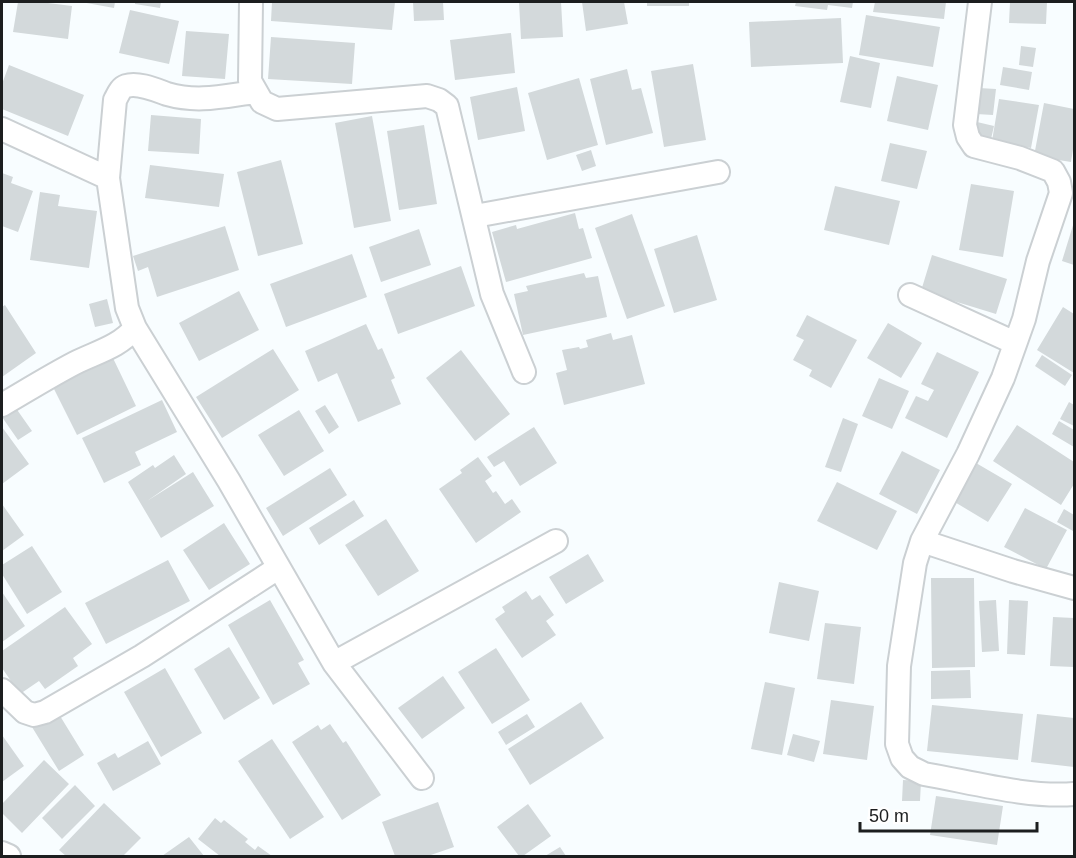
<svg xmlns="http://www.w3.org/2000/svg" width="1076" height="858" font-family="Helvetica,sans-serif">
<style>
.building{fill:#d3d9db}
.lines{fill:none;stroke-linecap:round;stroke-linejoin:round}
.minor-casing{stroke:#cbd0d3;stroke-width:26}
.minor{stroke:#fff;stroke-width:22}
</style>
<rect width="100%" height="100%" fill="#f8fdff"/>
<!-- building -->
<path class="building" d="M18,2H40L72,6L68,39L13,32Z
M81,2H115L114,8Z
M135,2H161L160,8L135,4Z
M272,2H395L392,30L271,21Z
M413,2H443L444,20L414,21Z
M519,2H561L563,37L521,39Z
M582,2H624L628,24L586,31Z
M647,2H689V6H647Z
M796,2H853L852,8L828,5L827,10L795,6Z
M875,2H946L944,19L873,12Z
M1010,2H1047L1046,24L1009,23Z
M130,10L179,21L169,64L119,53Z
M866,15L940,27L933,67L859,55Z
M841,18L843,63L751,67L749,22Z
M186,31L229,34L225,79L182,76Z
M511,33L515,73L455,80L450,40Z
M271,37L355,43L352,84L268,79Z
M1021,46L1036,48L1033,67L1019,65Z
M850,56L880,63L871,108L840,102Z
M693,64L706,140L664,147L651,71Z
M9,65L84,95L68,136L2,109V84Z
M1003,67L1032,72L1029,90L1000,85Z
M627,69L632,90L641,88L653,133L606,145L590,79Z
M897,76L938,85L928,130L887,121Z
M579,78L598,145L547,160L528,93Z
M517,87L525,131L478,140L470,97Z
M979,88L996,89L993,115L976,114Z
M999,99L1039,105L1031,148L992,141Z
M1044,103L1074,109V143L1071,162L1034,156Z
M151,115L201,119L199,154L148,151Z
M372,116L391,221L354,228L335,123Z
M977,122L994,126L991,139L974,135Z
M424,125L437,204L399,210L387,131Z
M890,143L927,151L917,189L881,181Z
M591,150L596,166L582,171L576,155Z
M281,160L303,244L258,256L237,172Z
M150,165L224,174L219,207L145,198Z
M2,173L13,177L11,183L33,191L18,232L2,226Z
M971,184L1014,191L1003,257L959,250Z
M835,186L900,201L889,245L824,230Z
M40,192L60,195L58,206L97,211L89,268L30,260Z
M575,213L579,229L583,228L592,258L506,282L492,232L516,225L517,229Z
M632,214L665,306L627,319L595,228Z
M1074,222V265L1062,261Z
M225,226L239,270L157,297L148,267L138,271L133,256Z
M419,229L431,265L381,282L369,247Z
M697,235L717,300L674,313L654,249Z
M352,254L367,297L286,327L270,284Z
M932,255L1007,279L996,314L921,291Z
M461,266L475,306L398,334L384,294Z
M584,273L586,278L598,276L607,317L523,335L514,294L528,291L526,286Z
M239,291L259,330L199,361L179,323Z
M107,299L113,323L95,327L89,304Z
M5,305L36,353L2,377V307Z
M1063,307L1074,314V373L1037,350Z
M807,315L857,340L831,388L809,376L812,370L793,360L804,340L796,336Z
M888,323L922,343L901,378L867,358Z
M366,324L378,350L382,348L395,378L391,380L401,404L358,422L337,373L318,382L305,351Z
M611,333L613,340L632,335L645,384L564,405L556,373L567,370L562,350L579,347L580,349L588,347L586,340Z
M273,349L299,390L222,438L196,397Z
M461,350L510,414L475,441L426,378Z
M937,352L979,372L947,438L905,418L916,396L928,401L934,390L921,384Z
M1042,355L1072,375L1065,386L1035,366Z
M112,356L136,406L77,435L52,385Z
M879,378L909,391L892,429L862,416Z
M162,400L177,432L135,452L141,465L104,483L82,438Z
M1069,402L1074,405V426L1060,419Z
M13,404L32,431L18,440L2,417V413Z
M325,405L339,427L329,434L315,411Z
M299,410L324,451L284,476L258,435Z
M843,418L858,424L841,472L825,467Z
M1059,421L1074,430V447L1052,434Z
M1017,425L1074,462V484L1061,505L993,461Z
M2,427L29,464L2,484Z
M534,427L557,463L520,486L504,461L494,467L487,457Z
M902,451L940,470L917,514L879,494Z
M174,455L186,474L147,501L193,472L214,506L161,538L128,482L153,465L155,468Z
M478,457L492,476L485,481L493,493L496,491L505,504L512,499L521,512L476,543L439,489L462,473L460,470Z
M976,463L1012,484L988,522L953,501Z
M330,468L347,495L283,536L266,508Z
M837,482L897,511L877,550L817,521Z
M354,500L364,516L319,545L309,528Z
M2,504L24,535L2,551Z
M1025,508L1067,530L1046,569L1004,547Z
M1064,509L1074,515L1073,531L1057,522Z
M386,519L419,571L378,596L345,545Z
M224,523L250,564L209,590L183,550Z
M32,546L62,592L27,614L2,574V565Z
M588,554L604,581L566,604L549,577Z
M168,560L190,601L106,644L85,603Z
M931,578H974L975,667L932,668Z
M779,582L819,591L809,641L769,633Z
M526,591L532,600L540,595L554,615L546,621L556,635L522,658L495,619L505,612L502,607Z
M2,592L25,626L2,642Z
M270,600L304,660L298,663L310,684L273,705L228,625Z
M996,600L999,651L982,652L979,601Z
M1009,600L1028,601L1025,655L1007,654Z
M65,607L92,644L73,658L78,666L45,689L39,681L20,694L2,668V651Z
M1053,617L1074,618V667L1050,666Z
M825,623L861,627L854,684L817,679Z
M229,647L260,698L224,720L194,669Z
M496,648L530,700L492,724L458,672Z
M165,668L202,733L161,757L124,692Z
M970,670L971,698L931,699V671Z
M443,676L465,708L422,739L398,708Z
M765,682L795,688L782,755L751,749Z
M831,700L874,706L867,760L823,754Z
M581,702L604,738L530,785L508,749Z
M932,705L1023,714L1018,760L927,751Z
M57,711L84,755L59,771L32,727Z
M527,714L535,727L506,745L498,732Z
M1037,714L1074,718V767L1031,762Z
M330,724L343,743L346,741L381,795L342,820L292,742L318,725L321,730Z
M793,734L820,741L814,762L787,755Z
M2,735L24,766L2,782Z
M272,739L324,817L290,839L238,761Z
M148,741L161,764L113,791L97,763L115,753L118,758Z
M44,760L69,784L22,833L2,813V804Z
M903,780L921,781L920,801H902Z
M75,785L95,806L62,839L42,818Z
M936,796L1003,806L997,845L930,835Z
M438,802L454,847L428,856H395L382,822Z
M104,803L141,838L123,856H66L59,850Z
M528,804L551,836L523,856H519L497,827Z
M215,818L221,823L224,820L248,839L245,842L255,850L258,846L272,856H220L198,839Z
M189,837L204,856H162Z
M560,847L566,856H545Z"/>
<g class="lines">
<defs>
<path id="minor" d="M251,2L250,81L262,102L277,109L427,96L439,100L447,106L492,294L524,372
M980,2L965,125L968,137L974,146L1020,158L1053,171L1059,182L1061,193L1038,261L1024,319L1003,378L968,454L922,541L915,563L899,666L897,744L902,758L910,767L924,774C971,782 1028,798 1074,794
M255,92C224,96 198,103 167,94C156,90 138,82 126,86C120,88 118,95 115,100L108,178L127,308L135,328L229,481L334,663L422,778
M2,129L108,178
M475,216L718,172
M910,295L1015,343
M2,405C26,391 50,376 75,363C97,352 119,347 135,328
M922,541L1013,571L1074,588
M334,663L556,541
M2,690L25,712L34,715L45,712L142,656L278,568
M2,853L9,856"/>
</defs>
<!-- minor casing -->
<use href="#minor" class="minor-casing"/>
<!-- minor -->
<use href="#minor" class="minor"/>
</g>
<!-- border -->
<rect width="1076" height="858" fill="none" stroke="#1c1e1f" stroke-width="6"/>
<!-- scale -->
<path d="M860 822v9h177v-9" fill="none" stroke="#1c1e1f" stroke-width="3"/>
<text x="869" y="822" font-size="18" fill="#1c1e1f" stroke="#ffffff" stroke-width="4.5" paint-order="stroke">50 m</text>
</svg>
